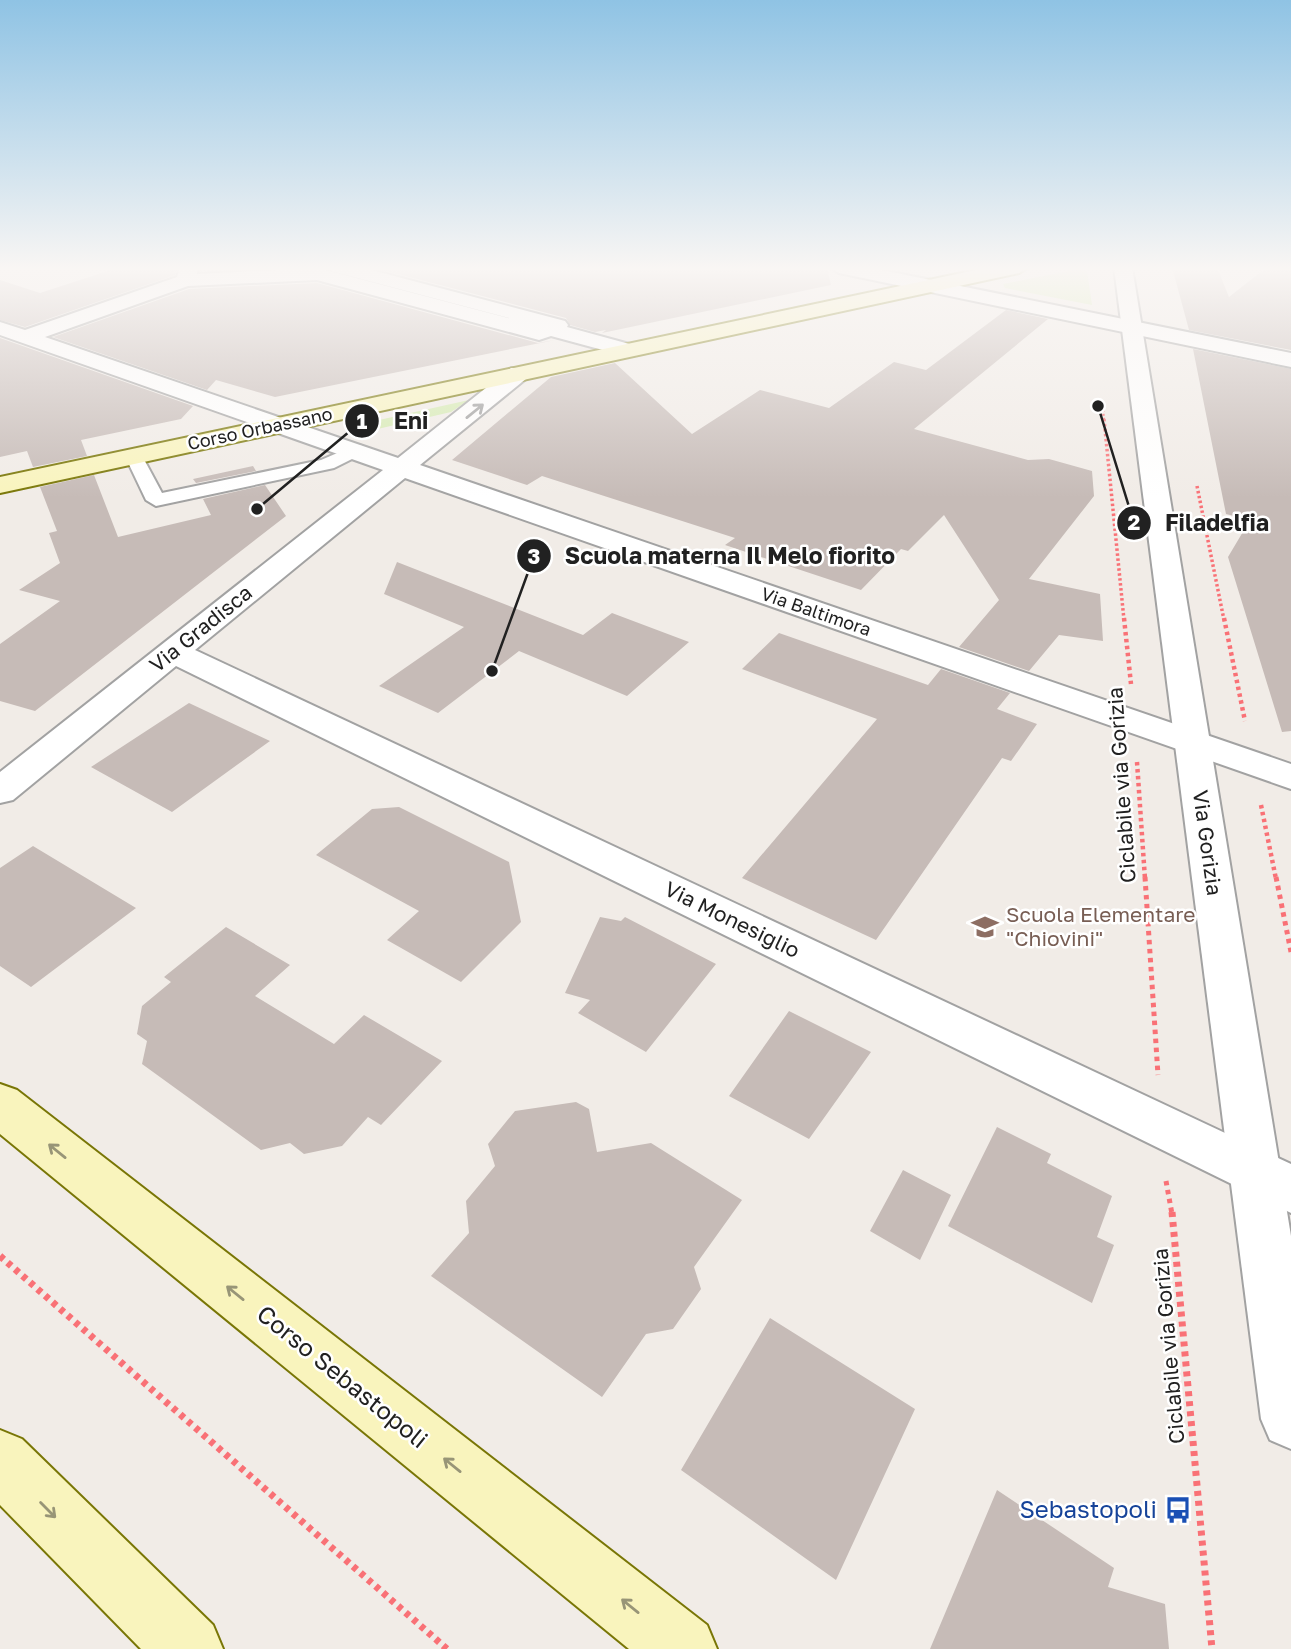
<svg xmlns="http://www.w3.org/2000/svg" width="1291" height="1649" font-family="'Golos Text',sans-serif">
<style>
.grass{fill:#d4eaaf}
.building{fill:#c6bbb7}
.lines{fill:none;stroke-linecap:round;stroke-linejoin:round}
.service-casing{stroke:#a2a2a2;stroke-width:4}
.minor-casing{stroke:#a2a2a2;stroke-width:4}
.tertiary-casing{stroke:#a2a2a2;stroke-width:4}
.secondary-casing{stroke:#797606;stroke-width:4}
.path-far4{stroke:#f97176;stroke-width:2.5;stroke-dasharray:2 2;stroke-linecap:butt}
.path-far3{stroke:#f97176;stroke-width:3.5;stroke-dasharray:2.5 2.5;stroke-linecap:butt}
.path-far2{stroke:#f97176;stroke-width:4.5;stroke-dasharray:3.5 3.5;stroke-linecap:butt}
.path-far1{stroke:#f97176;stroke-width:5;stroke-dasharray:4.5 4.5;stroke-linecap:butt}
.path{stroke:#f97176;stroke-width:7;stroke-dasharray:5 5;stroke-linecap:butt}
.service{fill:#fff;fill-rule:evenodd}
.minor{fill:#fff;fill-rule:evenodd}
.tertiary{fill:#fff;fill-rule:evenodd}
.secondary{fill:#f9f4bd;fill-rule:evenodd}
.oneway{stroke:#9b9b9b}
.oneway2{stroke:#989577}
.labels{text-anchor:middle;stroke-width:5;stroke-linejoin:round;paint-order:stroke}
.far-street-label{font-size:18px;fill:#212121;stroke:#fff}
.street-label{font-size:21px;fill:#212121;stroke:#fff}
.education-label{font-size:21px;fill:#785e54;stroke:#fff;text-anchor:start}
.near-street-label{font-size:24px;fill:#212121;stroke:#fff}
.near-transit-label{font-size:24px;fill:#164399;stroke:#fff;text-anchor:end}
.leader{fill:none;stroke:#212121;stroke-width:2.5}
.callout-dot{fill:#212121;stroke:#fff;stroke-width:2.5}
.mark-label{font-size:21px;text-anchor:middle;font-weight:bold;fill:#fff}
.callout-label{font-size:23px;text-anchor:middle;font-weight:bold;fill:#212121;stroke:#fff;stroke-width:5;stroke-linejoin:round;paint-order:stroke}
</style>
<rect width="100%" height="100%" fill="#f1ece7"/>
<!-- grass -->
<path class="grass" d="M1078,269L1087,271L1092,305L1005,288L1003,284Z
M469,400L451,412L369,431L352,426Z"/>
<!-- building -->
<path class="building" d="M120,267H177L175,275L25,327L0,320V280L40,293Z
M371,267H827L831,285L602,333L606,330L595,332L570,325L566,318Z
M1172,267L1218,270L1229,297L1267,267H1291V350L1189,330Z
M317,283L538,343L555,340L275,397L216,380L207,390L53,337L189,289Z
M1006,310L1048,319L914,429L1028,460L1049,459L1092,471L1094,496L1029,579L1100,594L1103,641L1059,635L1029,671L959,647L999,600L944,515L908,551L901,549L861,590L725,545L735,538L542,476L527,485L452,460L551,377L615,363L692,434L760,390L829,408L894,362L926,370Z
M0,338L193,406L181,419L81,440L87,456L33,467L27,451L0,457Z
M1193,349L1291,369V731L1282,732L1228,557L1250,520L1226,514Z
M253,466L256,471L196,483L193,479Z
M94,475L118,537L211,515L203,499L265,485L286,516L35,711L0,701V644L60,601L19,590L60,563L49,533L57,531L40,487Z
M397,562L583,635L612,613L689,642L627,696L519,651L438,713L379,686L464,627L384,594Z
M779,633L928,685L941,669L1010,693L997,709L1037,724L1011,761L1002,758L876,940L742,878L877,719L742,669Z
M189,703L270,741L172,812L91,767Z
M399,807L509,862L521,922L461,982L387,940L419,911L316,855L372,809Z
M33,846L136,908L31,987L0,966V868Z
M600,917L621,921L625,917L716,964L646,1052L578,1013L590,1000L565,993Z
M226,927L290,965L255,996L334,1044L364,1015L442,1061L381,1125L368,1117L342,1146L304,1154L290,1143L261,1150L142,1064L147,1041L137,1034L142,1006L171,982L164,977Z
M789,1011L871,1052L809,1139L729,1096Z
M576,1102L589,1109L597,1152L651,1143L742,1200L694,1267L701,1289L673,1329L646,1334L602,1397L431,1276L469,1233L466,1201L495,1166L488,1144L515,1111Z
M997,1127L1051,1154L1047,1163L1112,1196L1097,1237L1114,1245L1092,1303L948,1226Z
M903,1170L951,1195L920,1260L870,1231Z
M770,1318L915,1409L836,1580L681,1470Z
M997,1490L1114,1568L1108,1587L1165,1604L1169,1649H930Z"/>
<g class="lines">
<defs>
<path id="service" d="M356,445L362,446L365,450L362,454L334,468L156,506L146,500L125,456L128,452H140L162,493L321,460Z"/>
<path id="minor" d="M180,267H198L197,274L318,268L539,326L331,271L329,267H360L565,321L568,325L567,327L633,345L636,350L633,355L625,356L551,336L539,340L317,280L188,286L45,337L398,458L511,368H527L530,373L527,378L420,465L1291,764V789L405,478L195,650L1291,1164V1213L176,666L13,800L0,803V772L383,470L0,335V322L25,330L177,277Z
M830,267H867L1291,353V367L839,273Z"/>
<path id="tertiary" d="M1114,267H1132L1291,1236V1449L1270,1440L1261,1419Z"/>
<path id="secondary" d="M990,267H1028L1019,273L0,493V477Z
M0,1084L17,1090L707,1625L717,1649H629L0,1134Z
M0,1430L22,1439L213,1625L223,1649H141L0,1505Z"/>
</defs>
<!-- service casing -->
<use href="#service" class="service-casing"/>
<!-- minor casing -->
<use href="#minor" class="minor-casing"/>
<!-- tertiary casing -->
<use href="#tertiary" class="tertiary-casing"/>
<!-- secondary casing -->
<use href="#secondary" class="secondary-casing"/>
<!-- path-far4 -->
<path class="path-far4" d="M793,267L806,270
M1103,410L1104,421"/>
<!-- path-far3 -->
<path class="path-far3" d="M1104,419L1124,620
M1197,486L1224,620"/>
<!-- path-far2 -->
<path class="path-far2" d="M1124,618L1131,684
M1224,618L1245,721
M1137,762L1145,879
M1261,805L1276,879"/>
<!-- path-far1 -->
<path class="path-far1" d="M1145,877L1158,1075
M1276,877L1291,952
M1166,1181L1172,1214"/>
<!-- path -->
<path class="path" d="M1172,1212L1212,1649
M0,1256L447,1649"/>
<!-- service -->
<use href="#service" class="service"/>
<!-- minor -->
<use href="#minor" class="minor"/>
<!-- tertiary -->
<use href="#tertiary" class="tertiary"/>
<!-- secondary -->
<use href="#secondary" class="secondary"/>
</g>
<!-- one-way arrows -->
<defs><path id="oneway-shaft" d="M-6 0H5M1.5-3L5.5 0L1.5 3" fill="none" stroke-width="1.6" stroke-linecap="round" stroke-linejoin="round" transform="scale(1.75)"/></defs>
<use class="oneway" href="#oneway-shaft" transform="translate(475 411) rotate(-39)"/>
<g class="oneway2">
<use href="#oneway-shaft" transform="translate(57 1151) rotate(-141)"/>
<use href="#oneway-shaft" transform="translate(235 1293) rotate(-141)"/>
<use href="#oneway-shaft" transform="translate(452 1465) rotate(-141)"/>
<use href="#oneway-shaft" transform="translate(48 1510) rotate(45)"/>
<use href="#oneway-shaft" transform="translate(630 1606) rotate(-141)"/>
</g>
<!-- sky -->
<linearGradient id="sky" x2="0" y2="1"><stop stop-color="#8fc3e4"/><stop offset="0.54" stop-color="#f9f6f4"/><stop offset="1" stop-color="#f9f6f4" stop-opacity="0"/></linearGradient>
<rect width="1291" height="498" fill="url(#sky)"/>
<!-- icons -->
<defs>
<symbol id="school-bare" viewBox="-9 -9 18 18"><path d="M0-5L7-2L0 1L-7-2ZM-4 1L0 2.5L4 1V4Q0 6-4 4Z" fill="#8d6e63" stroke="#fff" stroke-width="2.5" paint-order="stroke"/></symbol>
<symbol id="bus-bare" viewBox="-9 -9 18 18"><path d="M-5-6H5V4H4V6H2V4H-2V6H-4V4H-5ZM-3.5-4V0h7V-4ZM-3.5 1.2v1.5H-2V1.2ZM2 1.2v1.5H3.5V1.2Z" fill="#1a4fb4" stroke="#fff" stroke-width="2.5" paint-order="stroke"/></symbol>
</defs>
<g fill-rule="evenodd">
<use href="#school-bare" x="966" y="908" width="38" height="38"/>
<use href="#bus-bare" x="1159" y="1491" width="38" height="38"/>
</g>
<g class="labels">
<!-- far-street labels -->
<g class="far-street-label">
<text transform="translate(260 429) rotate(-12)" y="6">Corso Orbassano</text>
<text transform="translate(816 612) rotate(19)" y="6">Via Baltimora</text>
</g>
<!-- street labels -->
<g class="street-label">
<text transform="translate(201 629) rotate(-39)" y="7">Via Gradisca</text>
<text transform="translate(1122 785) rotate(-94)" y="7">Ciclabile via Gorizia</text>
<text transform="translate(1207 843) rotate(82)" y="7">Via Gorizia</text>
<text transform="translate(732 920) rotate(26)" y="7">Via Monesiglio</text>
<text transform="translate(1169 1346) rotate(-95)" y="7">Ciclabile via Gorizia</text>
</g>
<!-- education labels -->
<g class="education-label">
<text x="1006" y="922">Scuola Elementare<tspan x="1006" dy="24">"Chiovini"</tspan></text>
</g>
<!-- near-street labels -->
<g class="near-street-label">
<text transform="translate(342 1377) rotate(39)" y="8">Corso Sebastopoli</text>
</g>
<!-- near-transit labels -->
<g class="near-transit-label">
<text x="1157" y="1518">Sebastopoli</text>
</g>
</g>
<!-- callouts -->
<path class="leader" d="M257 509L362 421M1098 406L1134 523M492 671L534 556"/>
<g class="callout-dot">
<circle cx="257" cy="509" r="7"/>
<circle cx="1098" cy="406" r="7"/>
<circle cx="492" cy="671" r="7"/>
<circle cx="362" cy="421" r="18"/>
<circle cx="1134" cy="523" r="18"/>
<circle cx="534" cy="556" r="18"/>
</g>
<g class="mark-label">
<text x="362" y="429">1</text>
<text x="1134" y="530">2</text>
<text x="534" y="564">3</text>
</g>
<g class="callout-label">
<text x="411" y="429">Eni</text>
<text x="1217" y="531">Filadelfia</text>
<text x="730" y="564">Scuola materna Il Melo fiorito</text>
</g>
</svg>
